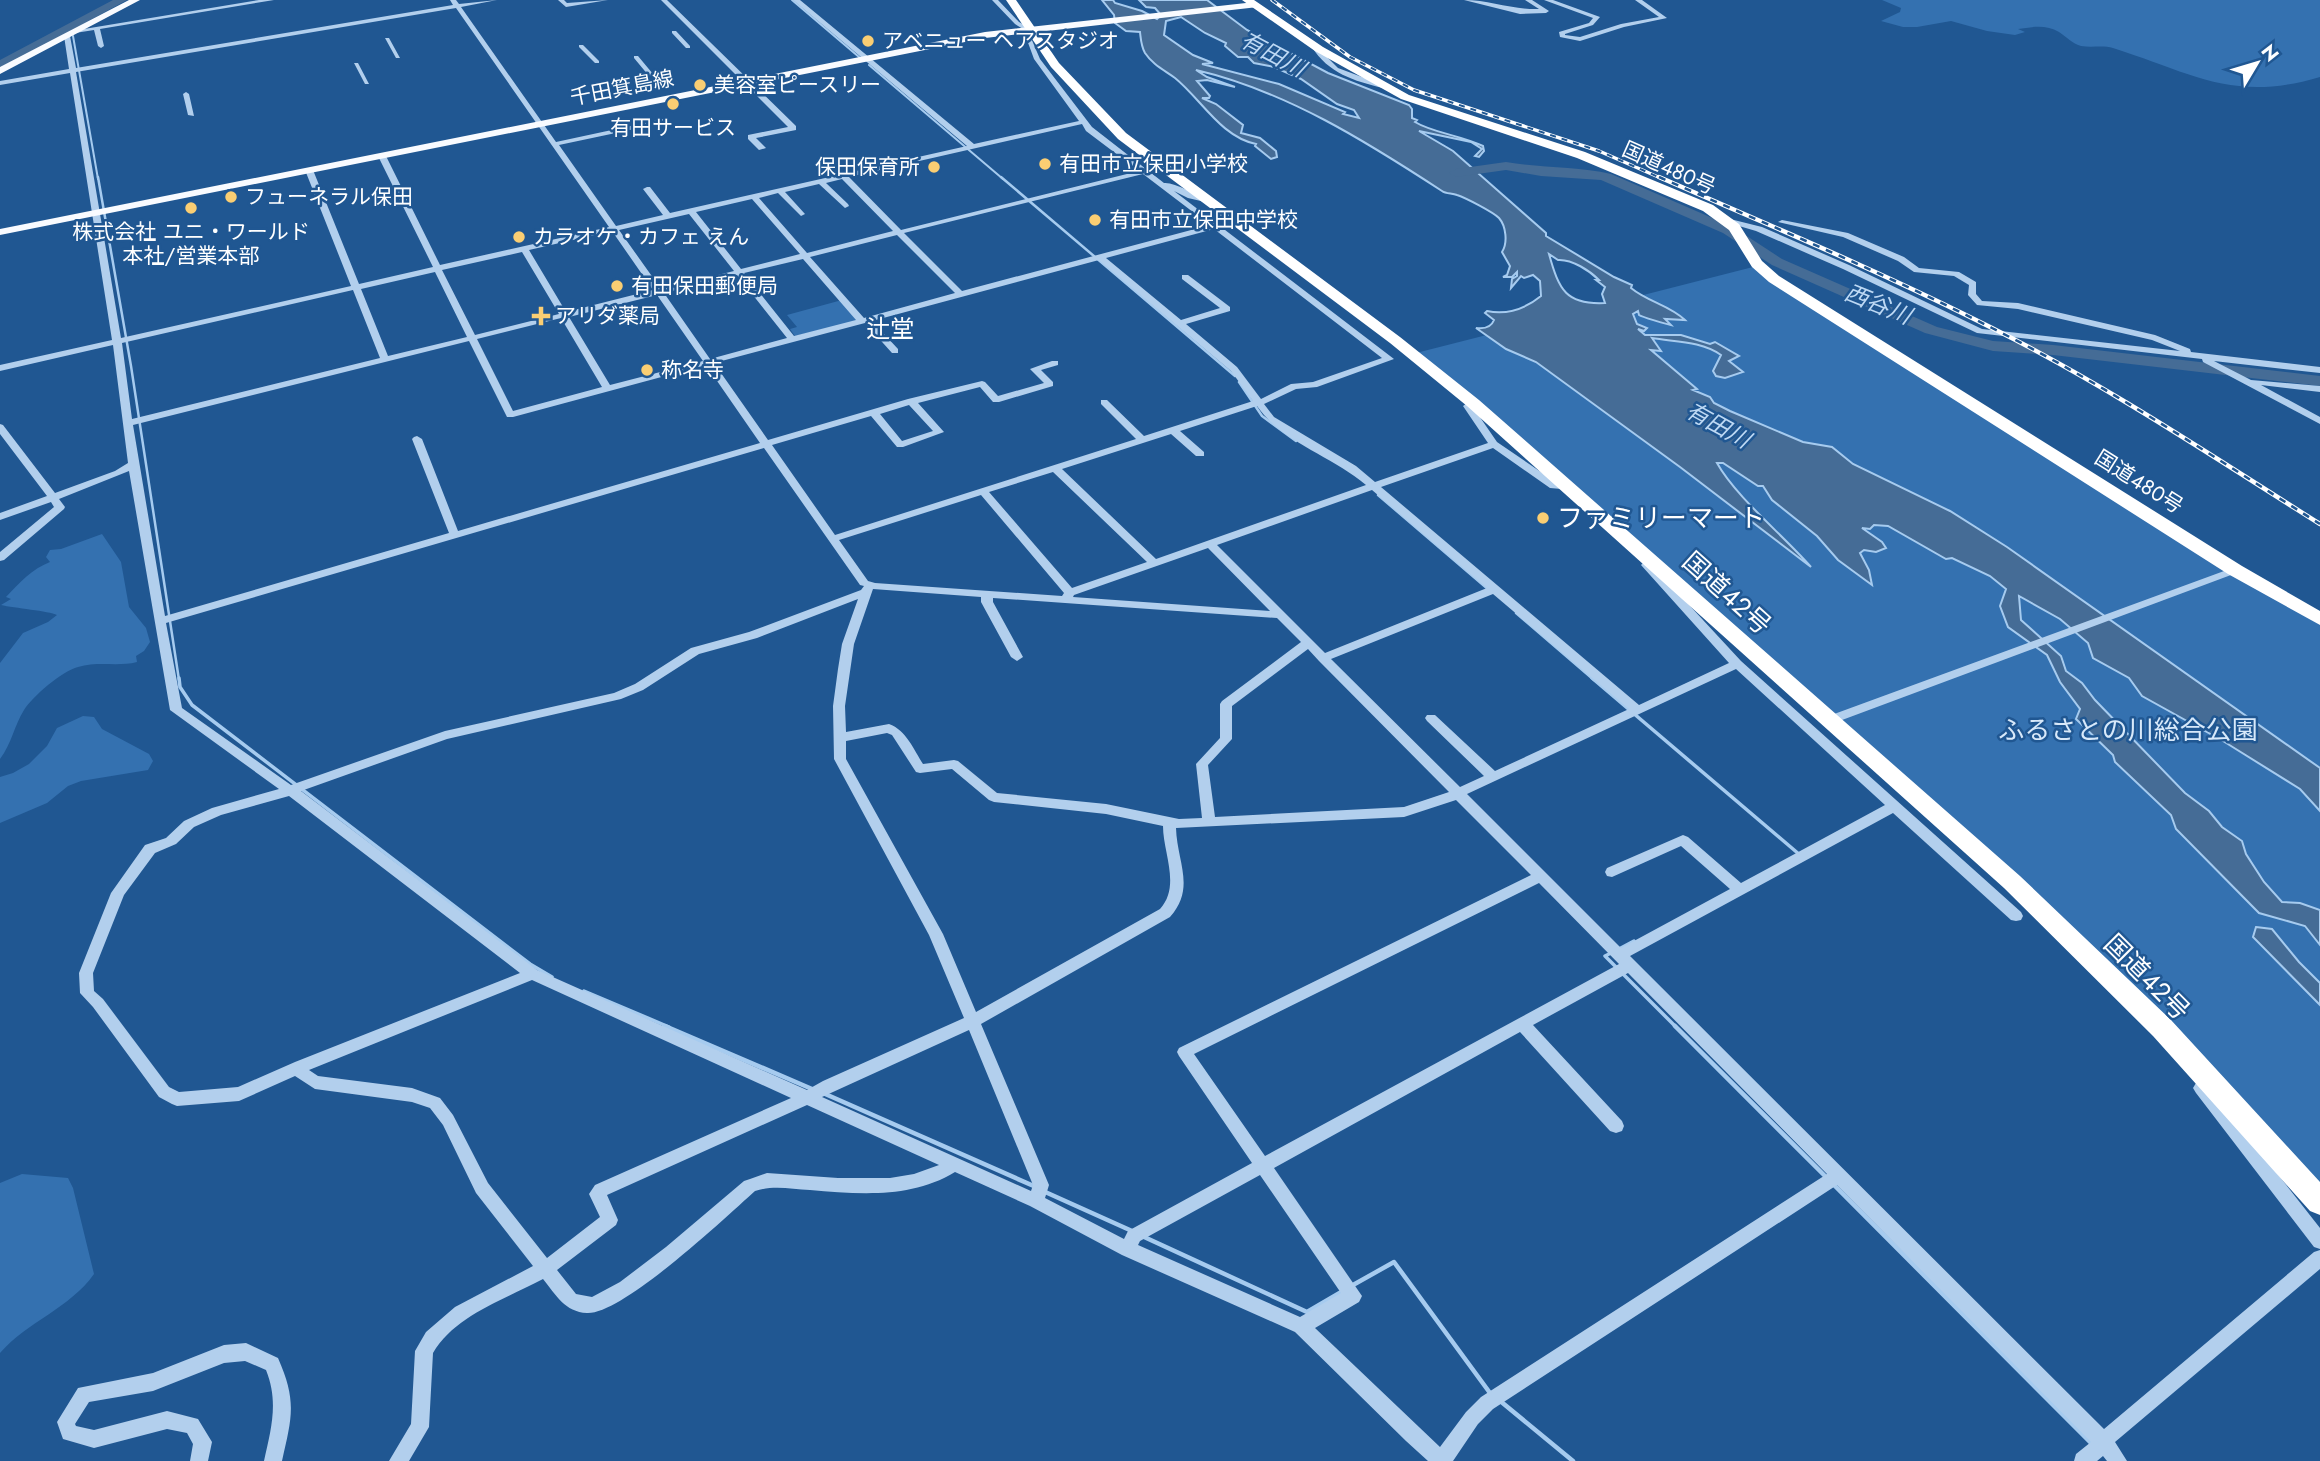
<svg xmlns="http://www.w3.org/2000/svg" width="2320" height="1461" font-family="Jost,'Noto Sans JP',sans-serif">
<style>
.green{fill:#3471b0}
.water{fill:#456c96;stroke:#a6cbef;stroke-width:2;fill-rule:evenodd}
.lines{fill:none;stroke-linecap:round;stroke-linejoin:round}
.stream-far3{stroke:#a6cbef;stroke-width:2}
.stream-far2{stroke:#a6cbef;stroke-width:2.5}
.stream-far1{stroke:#a6cbef;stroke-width:3.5}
.stream{stroke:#a6cbef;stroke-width:4.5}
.river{fill:#456c96;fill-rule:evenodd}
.minor{fill:#b2cfed;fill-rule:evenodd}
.major{fill:#f9fbff;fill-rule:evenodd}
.highway{fill:#fff;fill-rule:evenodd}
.rail-far1-casing{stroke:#fff;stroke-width:3.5}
.rail-casing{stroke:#fff;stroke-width:4.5}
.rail-far1{stroke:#205792;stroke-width:2;stroke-dasharray:6;stroke-linecap:butt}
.rail{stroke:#205792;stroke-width:2.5;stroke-dasharray:7;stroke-linecap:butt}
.poi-dot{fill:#face73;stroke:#205792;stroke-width:2.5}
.labels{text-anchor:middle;stroke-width:5;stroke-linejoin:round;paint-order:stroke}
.far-poi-label{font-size:21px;fill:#fff;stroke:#205792;text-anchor:start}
.far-street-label{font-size:21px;fill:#fff;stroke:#205792}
.far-water-label{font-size:23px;font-style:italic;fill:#bed9f4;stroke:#205792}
.far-quarter-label{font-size:24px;fill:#fff;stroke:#205792}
.poi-label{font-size:26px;fill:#fff;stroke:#205792;text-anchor:start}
.street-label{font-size:26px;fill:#fff;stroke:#205792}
.park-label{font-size:26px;fill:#d8e9fa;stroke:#205792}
</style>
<rect width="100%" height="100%" fill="#205792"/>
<!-- green -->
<path class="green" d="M1882,0H2320V77C2233,103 2192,73 2113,48C2103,45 2092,48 2081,46C2071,43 2067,37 2059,32C2046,24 2032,27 2018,29L2025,32L2015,35L1987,31L1951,21L1917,27H1903L1881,21L1900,12L1901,8Z
M1753,267L2320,625V1197L2170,1032L1416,353Z
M842,300L857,321L795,336L790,329L797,327L787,315Z
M102,534L121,562L129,607L146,628L150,642L144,651L136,656L137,662C118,667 98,661 78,667C62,671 33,696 24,710C14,726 12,743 0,759V663L23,633L48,622L57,615C49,611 14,608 1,605L11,599L6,597C20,582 32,569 50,562L46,557L50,550L61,549Z
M83,716L94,717L102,729L149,754L153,761L148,770L81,781L68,786L47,803L0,823V777L13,773L29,764L47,746L57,728Z
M22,1174L68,1178L73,1188L94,1274C70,1308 27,1322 0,1353V1183Z"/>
<!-- water -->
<path class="water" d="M1102,0H1113L1115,3L1142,11L1157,19L1161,15L1155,8L1146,7L1139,0H1207L1247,30L1328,73L1409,105L1412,109V118L1417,120L1415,122C1433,133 1460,135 1483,146L1484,151L1479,157L1475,156L1482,149L1471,142L1419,131L1453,151L1546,233V236L1614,277L1632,285L1631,288C1648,302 1669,305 1685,320L1665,319L1671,325C1666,324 1642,317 1639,315L1638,311L1633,314L1637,324L1647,328L1644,331L1638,329L1645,335H1681L1710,344L1715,342L1739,356L1729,361L1743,372L1725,378L1716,376L1713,371L1721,355C1701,341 1675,342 1652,338L1661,351L1651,350L1697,389L1693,390L1710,397L1714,403L1730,411L1803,442L1832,447L1853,464L1950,511L2007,547L2320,768V811L2300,789L2223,741L2142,696L2129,678L2093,658L2088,643L2060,619L2019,596L2021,620L2061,656L2066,671L2082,683L2095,700L2185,793L2209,811L2222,827L2242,841L2246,854L2264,882L2282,902L2300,903L2320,910V945L2305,926L2259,913L2176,829L2171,815L2115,762L2113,755L2076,719L2080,709L2060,682L2047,655L2008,627L2000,606L2006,589L1990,576L1952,558L1946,559L1888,526L1874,525L1870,529L1862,528L1882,542L1886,548L1876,552L1864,550L1860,553L1869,570L1872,585L1838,560L1817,536L1772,500L1763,486H1758L1723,463H1717C1736,497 1783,535 1811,567L1680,467L1536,362L1506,349L1476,328C1484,329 1491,328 1494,320L1485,313L1487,311C1507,315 1525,309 1541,296L1540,281L1533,275L1524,278L1521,276L1511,288L1512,279L1517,276V272L1512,277H1503L1507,275L1510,266L1502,252C1508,243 1506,226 1499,218C1493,212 1466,198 1457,195C1452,193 1446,194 1442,191C1367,142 1286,91 1196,70L1207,77L1235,87L1207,80L1197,81L1210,96L1209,98H1202L1216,104L1243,125L1241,133L1260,138L1276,151L1277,157L1271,159L1255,146L1256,144C1221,137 1201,99 1175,78C1164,70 1153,65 1145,53C1141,46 1141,40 1140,32L1126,31L1115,23L1114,15ZM1181,17L1205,33L1226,43L1225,46L1238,57H1248L1254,63L1274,67L1301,79L1337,104L1354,110L1359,118L1343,114L1345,112L1279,84L1202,64L1213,63L1193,55L1164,35L1166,21ZM1549,254L1558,260C1572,259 1590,271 1599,280H1596L1605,287L1602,294L1605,303C1566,305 1559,290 1549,254Z
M2256,927L2272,929L2299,962L2320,983V1005L2253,937Z"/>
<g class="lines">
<!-- stream-far3 -->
<path class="stream-far3" d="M792,0L859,57
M73,36L98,179
M869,65L1003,179"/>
<!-- stream-far2 -->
<path class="stream-far2" d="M98,177L131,366L179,680
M1001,177L1235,376
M1239,382L1262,416L1296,441
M1378,495L1489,590
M1516,613L1594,680"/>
<!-- stream-far1 -->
<path class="stream-far1" d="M179,678L180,687L192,705L530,964L552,977
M1592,678L1800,855
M1619,949L1634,941
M1613,952L1605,956L1676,1027
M584,991L669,1027"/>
<!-- stream -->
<path class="stream" d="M665,1026L812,1089
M1675,1026L1826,1177
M823,1093L1036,1187
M1834,1185L2093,1445
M1043,1191L1132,1231
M1142,1236L1307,1312L1343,1291
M1353,1285L1394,1262L1490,1393
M1499,1400L1573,1461"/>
<!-- river -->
<path class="river" d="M113,0H127L0,69V60Z
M1506,162C1541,168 1577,166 1611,174L1733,227L1782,259L1937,327L1993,341L2053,345L2320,376V386L2053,355L1993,351L1925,333L1772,265L1723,233L1601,180L1541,176L1506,170L1456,177L1449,173L1456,169Z"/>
<!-- minor -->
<path class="minor" d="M259,0H274L100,29L104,46L101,48L98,46L94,30L75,33L72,31Z
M450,0H456L459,4L497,0L461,7L556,142L663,119V123L559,145L616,226L663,215L643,189L647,187H650L670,213L967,146L793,0H800L974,144L1079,121L1034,59L1023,29L1015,24L992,0H998L1019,22L1030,28L1028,31L1040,59L1092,127L1164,183C1175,182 1195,195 1208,198L1209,200L1205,202L1188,198L1174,191L1394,359L1317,387L1296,389L1264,404L1274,417L1356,466L1375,482L1488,443L1463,406L1470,401H1476L1478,403L1473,407L1497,442L1557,483L1573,486V490L1550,488L1493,448L1381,487L1639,705L1729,663L1641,565L1645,561H1653L1654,563L1653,566L1741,661L2021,912L2023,916L2021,920L2016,921L2011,920L1893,813L1630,956L2104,1429L2314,1252L2320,1250V1269L2115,1442L2127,1461H2107L2103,1456L2097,1461H2074L2076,1454L2091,1442L1837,1185L1493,1409L1478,1424L1453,1461H1428L1406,1441L1295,1332L1122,1255L1030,1206L955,1172C911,1199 859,1194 810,1190C791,1189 773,1185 755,1191C726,1217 622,1315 587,1313C565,1312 556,1295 543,1279C506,1299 455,1315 433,1353L429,1427L409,1461H389L411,1424L415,1351L426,1332L455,1307L533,1266L476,1193L443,1125L430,1108L412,1102L315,1089L295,1076L239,1101L177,1106L172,1104L159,1097L93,1007L80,993L79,973L111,893L145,845L166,838L184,821L212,808L279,789L170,710L129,471L59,499L65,507L64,509L4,560L0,561V552L54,507L51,502L0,520V513L47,496L0,434V424L3,425L55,493L115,471L128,463L113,345L0,371V365L112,340L70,73L0,85V81L69,69L64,36L67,34L70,36L76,68L453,5ZM456,8L609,227L440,265L386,156L382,154L378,156L433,267L359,284L313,170L309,168L305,170L351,286L121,338L76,72ZM1082,124L1086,131L1139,171L901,230L849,177ZM1143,174L1210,225L962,291L904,233ZM842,179L893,231L807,253L759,198L778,193L801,216L805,214L785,192L819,184L845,208L849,206L848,204L826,183ZM752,199L800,254L741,269L696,212ZM689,214L734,271L661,289L619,230ZM1214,229L1382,358L1313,382L1291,384L1261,399L1237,367L1186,324L1230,311V307L1188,275H1182V279L1220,308L1181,320L1106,258ZM612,231L653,290L566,312L529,250ZM897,235L955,293L864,318L810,257ZM522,252L559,314L475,335L442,270ZM803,259L856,320L794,336L744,273ZM1099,260L1231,371L1253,401L1144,436L1107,400H1101V404L1136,439L835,535L772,445L871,416L897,447H903L944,432L918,403L980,387L993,402H999L1053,386V382L1041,370L1058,365V361H1052L1030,369L1044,383L998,396L985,382L982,381L908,399L768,440L714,363L865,323L892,353H898V349L872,321ZM435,272L467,337L388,356L361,289ZM737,275L787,338L710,359L664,293ZM353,290L380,358L132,419L122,343ZM657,295L703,361L610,385L569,317ZM561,318L602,387L513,411L477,339ZM469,341L507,417H513L706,365L760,443L458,531L422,439L417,436L414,437L412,439L449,533L165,616L133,425ZM909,405L933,431L902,441L880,414ZM1257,406C1283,443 1332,456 1366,485L1156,559L1062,469L1171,434L1196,456H1204V452L1180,431ZM764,448L860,585L864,586L861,590L749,632L691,648L635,684L614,693L445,731L291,785L182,708L166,623ZM1053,472L1147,562L1072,588L989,492ZM1372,490L1487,588L1325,653L1217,545ZM981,495L1064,593L1062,596L875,583L868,581L839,540ZM1208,548L1270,611L1073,597L1074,595ZM873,589L981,597V602L1011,657L1017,661L1023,657L993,602V598L1277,618L1301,642L1222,701L1220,704V738L1196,764L1202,818L1179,819L1106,804L997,793L958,761L954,760L923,764C914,750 906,730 889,724L846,732L845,706L854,644ZM1493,594L1629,709L1495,771L1435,715H1427L1425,718L1427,721L1484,776L1460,787L1331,659ZM858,599L842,644L838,669L833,706L834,759L929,935L964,1018L823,1081L807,1090L537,970L301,791L447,739L621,699L643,690L699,654L757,638ZM1308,649L1319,661L1449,792L1404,807L1215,817L1208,765L1232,739V706ZM1736,669L1885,805L1741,883L1688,837L1683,835L1607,868L1605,872L1607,876L1612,877L1681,846L1730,889L1621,948L1467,794ZM887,733L892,735L916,772L920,773L952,769L989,800L994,802L1106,814L1163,826C1163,853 1181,886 1160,909L976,1012L943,934L846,759V741ZM289,796L520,973L295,1062L238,1087L179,1092L169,1087L103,999L94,991L93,973L124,895L155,853L176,844L194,827L221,815ZM1456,800L1531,875L1179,1048L1177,1052L1179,1056L1252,1163L1128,1231L1124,1239L1045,1198L1049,1185L981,1024L1170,917C1196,888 1177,862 1176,828L1404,817ZM1539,883L1619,964L1265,1156L1194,1054ZM1628,973L1827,1174L1481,1397L1466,1412L1440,1447L1315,1328L1359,1302L1362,1296L1274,1168L1520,1032L1610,1131L1616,1133L1622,1131L1624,1126L1622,1121L1533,1025ZM532,980L791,1098L595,1185L589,1194L600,1217L547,1258L488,1183L453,1115L440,1098L412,1088L318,1076L309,1070ZM969,1030L1033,1185L1031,1191L822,1097ZM807,1105L939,1165L914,1174L890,1178H838L767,1173L750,1179L744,1181L666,1247L620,1282L592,1297L576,1294L557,1270L616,1225L618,1220L607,1195ZM1260,1175L1341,1293L1300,1317L1138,1245L1140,1241Z
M558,0H564L567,3L608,0L566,7Z
M661,0H667L796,126V130L756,138L766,148L759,150L748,139V135L788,127Z
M1464,0C1490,0 1512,10 1539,9L1525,0H1532L1549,11L1546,13L1520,14Z
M1544,0H1553L1600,17L1593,25L1565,34V35L1580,37L1621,24L1659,17L1635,0H1642L1667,18L1624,27L1580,41L1560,37L1559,32L1589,23L1593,18Z
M672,31H676L690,46V48H686L672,33Z
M385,38H389L400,58H396Z
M579,45H583L599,61V63H595L579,47Z
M1315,45L1338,68L1386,86L1383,88C1354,81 1328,73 1312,47Z
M634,56H638L653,74V76H649L634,58Z
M354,63H358L369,84H365Z
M186,92L189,94L194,116L188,115L183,94Z
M1722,217L1762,227L1849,265L1982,329L2180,351L2152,340L2018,309L1977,305L1968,295L1969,285L1954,276L1914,272L1898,261L1843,237L1778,222L1782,220L1848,233L1904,257L1919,268L1959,272L1976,282V294L1982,301L2018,303L2155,335L2190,349L2191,352L2320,367V373L2214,361L2251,380L2320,386V392L2261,385L2320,417V424L2203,362L2202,359L1977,333L1843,269L1756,231L1722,221Z
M2235,567L2239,568L2240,570L2239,572L1834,723L1830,724L1824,720L1826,717Z
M2201,1081L2206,1083L2320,1228V1249L2314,1247L2196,1093L2193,1088L2196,1083Z
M246,1343L278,1358C297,1401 292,1417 282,1461H264C271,1429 279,1402 266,1370L245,1361L224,1363L153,1391L89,1402L75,1424L76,1426L94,1430L167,1411L198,1419L212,1442L208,1461H190L193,1444L187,1433L167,1429L94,1448L63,1439L57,1422L78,1388L153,1373L224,1345Z"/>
<!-- major -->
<path class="major" d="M129,0H140L0,74V67Z
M1255,2L1258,7L985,38L0,235V229L985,32Z"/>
<!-- highway -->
<path class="highway" d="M1006,0H1016L1059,63L1126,133L1400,337L1479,400L2020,876L2171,1020L2320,1182V1215L2310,1211L2153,1036L2004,888L1467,406L1390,343L1118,139L1051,67Z
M1242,0H1254L1323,47L1409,95L1585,152L1713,205L1739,224L1762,261L1779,276L2242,566L2320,611V625L2228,574L1769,282L1752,267L1729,230L1703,211L1577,158L1401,99L1315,51Z"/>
<defs>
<path id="rail-far1" d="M1272,0L1350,57L1414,90L1599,151L1663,179"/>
<path id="rail" d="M1659,177C1771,226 1884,273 1992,328C2106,385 2212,456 2320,524"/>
</defs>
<!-- rail-far1 casing -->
<use href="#rail-far1" class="rail-far1-casing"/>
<!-- rail casing -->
<use href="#rail" class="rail-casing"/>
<!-- rail-far1 -->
<use href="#rail-far1" class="rail-far1"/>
<!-- rail -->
<use href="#rail" class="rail"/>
</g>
<!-- markers -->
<g class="poi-dot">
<circle cx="868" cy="41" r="7"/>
<circle cx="700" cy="85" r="7"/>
<circle cx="673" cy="104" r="7"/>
<circle cx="1045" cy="164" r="7"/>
<circle cx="934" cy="167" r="7"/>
<circle cx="231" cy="197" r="7"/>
<circle cx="191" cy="208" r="7"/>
<circle cx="1095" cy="220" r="7"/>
<circle cx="519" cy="237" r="7"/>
<circle cx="617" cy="286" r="7"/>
<path d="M537.5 305.5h7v7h7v7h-7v7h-7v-7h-7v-7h7z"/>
<circle cx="647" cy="370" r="7"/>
<circle cx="1543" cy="518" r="7"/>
</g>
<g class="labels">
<!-- far-poi labels -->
<g class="far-poi-label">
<text x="882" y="48">アベニュー ヘアスタジオ</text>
<text x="714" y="92">美容室ピースリー</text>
<text x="673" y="135" text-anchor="middle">有田サービス</text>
<text x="1059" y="171">有田市立保田小学校</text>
<text x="920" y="174" text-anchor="end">保田保育所</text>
<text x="245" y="204">フューネラル保田</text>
<text x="1109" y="227">有田市立保田中学校</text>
<text x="191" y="239" text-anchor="middle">株式会社 ユニ・ワールド<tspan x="191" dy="24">本社/営業本部</tspan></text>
<text x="533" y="244">カラオケ・カフェ えん</text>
<text x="631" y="293">有田保田郵便局</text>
<text x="555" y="323">アリダ薬局</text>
<text x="661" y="377">称名寺</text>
</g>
<!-- far-street labels -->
<g class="far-street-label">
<text transform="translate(622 88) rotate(-11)" y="7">千田箕島線</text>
<text transform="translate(1669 168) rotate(24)" y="7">国道480号</text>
<text transform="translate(2139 482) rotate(32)" y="7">国道480号</text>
</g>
<!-- far-water labels -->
<g class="far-water-label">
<text transform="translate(1273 54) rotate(28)" y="8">有田川</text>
<text transform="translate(1878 304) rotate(22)" y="8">西谷川</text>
<text transform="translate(1718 425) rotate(29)" y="8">有田川</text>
</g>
<!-- far-quarter labels -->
<g class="far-quarter-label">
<text x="890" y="337">辻堂</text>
</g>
<!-- poi labels -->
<g class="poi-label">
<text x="1557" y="527">ファミリーマート</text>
</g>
<!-- street labels -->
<g class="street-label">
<text transform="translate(1727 593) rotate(42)" y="9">国道42号</text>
<text transform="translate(2147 977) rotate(45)" y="9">国道42号</text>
</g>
<!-- park labels -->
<g class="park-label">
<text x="2128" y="739">ふるさとの川総合公園</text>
</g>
</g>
<!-- north arrow -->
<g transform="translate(2257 63) rotate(52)" stroke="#205792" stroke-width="5" paint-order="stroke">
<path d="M0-5L12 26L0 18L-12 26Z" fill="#ffffff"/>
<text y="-10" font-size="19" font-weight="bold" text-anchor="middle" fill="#ffffff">N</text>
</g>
</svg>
